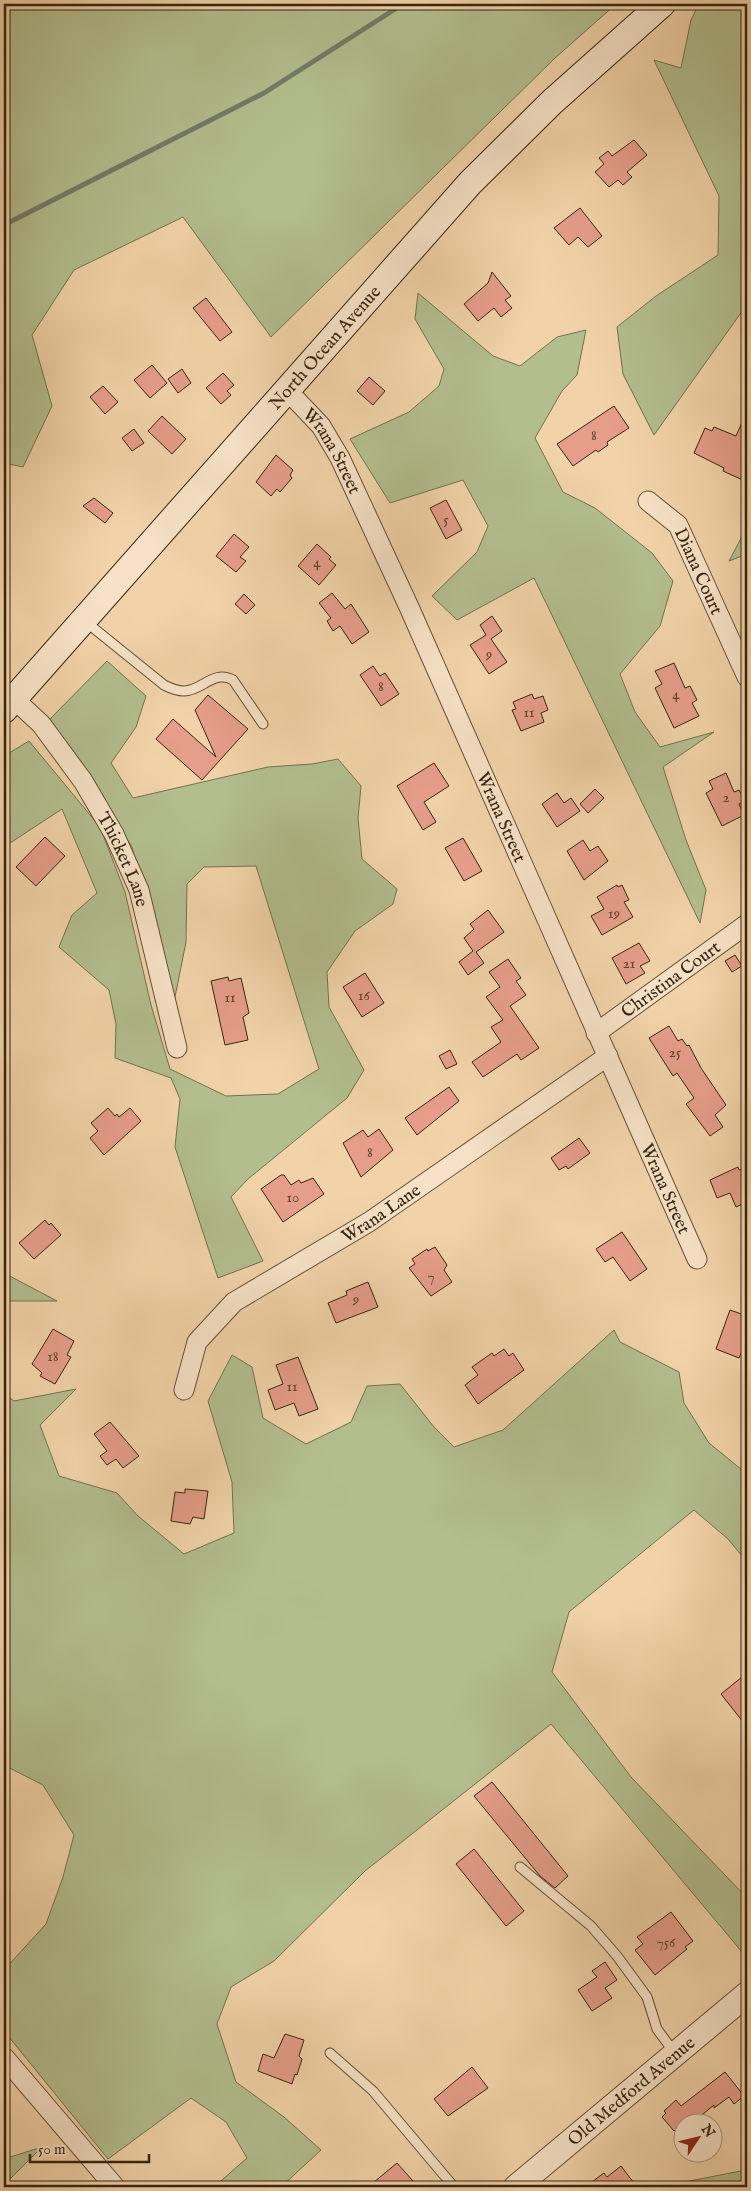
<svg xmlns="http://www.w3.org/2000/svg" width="751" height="2191" font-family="'IM FELL English',serif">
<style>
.green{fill:#b3be8e;stroke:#74724f}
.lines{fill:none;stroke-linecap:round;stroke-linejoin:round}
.stream{stroke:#737d69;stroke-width:5}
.building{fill:#e69e8a;stroke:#362510}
.service-casing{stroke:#655036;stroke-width:11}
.minor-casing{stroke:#655036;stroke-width:21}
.tertiary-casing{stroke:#655036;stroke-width:26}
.secondary-casing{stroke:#362510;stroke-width:28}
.service{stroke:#f7e2c7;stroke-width:9}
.minor{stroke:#f7e2c7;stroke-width:19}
.tertiary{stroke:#f7e2c7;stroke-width:24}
.secondary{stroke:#f7e2c7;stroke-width:26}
.labels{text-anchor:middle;stroke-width:5;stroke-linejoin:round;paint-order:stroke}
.number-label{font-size:15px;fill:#62432e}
.street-label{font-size:18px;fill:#362510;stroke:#f7e2c7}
</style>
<rect width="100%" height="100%" fill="#f2d3a9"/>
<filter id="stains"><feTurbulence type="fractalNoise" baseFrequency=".004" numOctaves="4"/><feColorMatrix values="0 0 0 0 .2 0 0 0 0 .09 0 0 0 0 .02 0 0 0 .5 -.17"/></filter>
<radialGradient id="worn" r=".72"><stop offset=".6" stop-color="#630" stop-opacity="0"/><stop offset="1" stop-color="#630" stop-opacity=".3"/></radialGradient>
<!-- green -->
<path class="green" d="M4,4H616L554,59L271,337L183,217L74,270L32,335L52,406L23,467L4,463Z
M699,4H747V319L743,310L654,435L623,374L617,327L656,296L718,255L719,196L654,60L681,68L691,20Z
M418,293L493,356L520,366L557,337L586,330L577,375L562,391L535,438L563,492L595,508L652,553L673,581L660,626L620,674L635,712L660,747L714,732L663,767L686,840L706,890L700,923L534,578L457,620L432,596L477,552L488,526L463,480L390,503L350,439L409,412L439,386L444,369L415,319Z
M747,527V554L729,561Z
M107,661L146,696L136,727L111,763L133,798L268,767L312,764L338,759L361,786L358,818L362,859L397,889L393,904L355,931L327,972L329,1007L364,1070L347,1098L248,1179L231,1197L263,1261L218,1278L175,1147L180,1099L171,1078L115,1058L116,1024L109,990L59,947L72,915L97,893L62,809L4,847V756L29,741L100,827L125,892L151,1005L170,1069L226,1096L278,1094L319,1069L256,866L204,867L187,884L186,942L174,1002L132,847L50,719Z
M4,1273L57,1301H4Z
M614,1330L620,1342L679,1372L684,1403L709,1443L747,1474V1562L728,1539L694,1510L569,1612L552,1672L631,1777L747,1898V1958L551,1724L365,1871L274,1961L231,1987L217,2024L236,2082L284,2117L321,2150L281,2187H214L247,2158L226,2122L191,2098L108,2159L4,2031V1970L46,1924L63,1877L74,1835L43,1785L4,1765V1394L14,1401L76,1389L40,1425L59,1476L117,1493L138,1516L184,1554L234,1533L232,1482L208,1401L232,1355L252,1367L263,1418L306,1444L351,1422L367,1386L400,1384L434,1427L454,1447L503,1430Z
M42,2147L4,2185V2159Z
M746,2170L747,2187H659Z"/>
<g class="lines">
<!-- stream -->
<path class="stream" d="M4,225L264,93L403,4"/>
</g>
<!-- building -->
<path class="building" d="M634,140L647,155L627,172L632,177L623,185L618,180L609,187L595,172L604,164L599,158L608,151L612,156Z
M580,208L602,236L588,247L578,237L569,245L554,228Z
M492,272L511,296L505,300L512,308L501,317L494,308L478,321L464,304L488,283Z
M206,298L232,332L220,341L193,308Z
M152,365L167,383L150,398L134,380Z
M182,369L191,383L178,393L168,379Z
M223,373L234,385L227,391L231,395L221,404L206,388Z
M369,377L385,391L373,405L357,391Z
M103,386L118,402L105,414L90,397Z
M614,406L629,428L607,442L608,445L598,452L596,450L573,466L557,444Z
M747,411V482L723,471L724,468L694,453L705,428L712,431L714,427L736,436Z
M162,416L186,439L172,454L148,431Z
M134,429L144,443L132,451L122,438Z
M276,455L293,470L290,475L292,478L280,492L277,489L271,496L256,482Z
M94,498L113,513L105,523L83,506Z
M446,500L462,530L446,539L430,508Z
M234,534L249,547L240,557L246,561L236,572L216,556Z
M317,544L331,557L329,559L336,565L319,585L298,566Z
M332,593L345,609L351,604L369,632L352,644L340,626L333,631L327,621L331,618L319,603Z
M244,594L255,605L246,614L235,604Z
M492,616L502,631L491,639L507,662L489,674L470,645L486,635L480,625Z
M674,663L685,688L690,686L697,700L692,703L699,716L674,728L655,688L662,684L655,671Z
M373,666L380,676L385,673L399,694L381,706L360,675Z
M532,694L534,699L543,696L548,710L541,713L544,722L521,731L512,710L516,709L513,702Z
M208,695L248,729L202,780L156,739L173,719L216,757L195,710Z
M434,763L449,786L424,802L436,822L423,830L397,786Z
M726,773L734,792L739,790L745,801L739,804L744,815L722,826L706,793L713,789L709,781Z
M595,789L604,798L588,813L580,804Z
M557,793L564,803L571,798L580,811L557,827L542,804Z
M45,837L65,856L36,886L16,867Z
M463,838L482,871L464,881L445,848Z
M583,840L590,851L598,846L608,861L584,880L567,851Z
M617,885L618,887L622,885L629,900L624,902L633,917L602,935L591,916L604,909L597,897Z
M488,910L504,932L476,952L484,963L468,975L459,962L473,951L464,938L474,929L470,924Z
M639,943L650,961L640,966L645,973L626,984L612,958Z
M735,955L742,966L732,972L725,961Z
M508,959L521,978L516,981L526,995L510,1006L539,1048L521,1060L517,1054L483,1077L472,1062L501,1042L491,1027L503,1020L486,997L500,987L489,972Z
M365,973L384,1003L362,1017L343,987Z
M228,977L229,981L241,978L249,1013L243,1017L248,1040L225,1045L211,981Z
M669,1026L678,1041L682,1039L687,1046L689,1045L701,1068L726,1105L715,1115L723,1127L710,1136L686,1104L694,1098L677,1073L673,1076L649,1038Z
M450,1050L457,1064L446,1069L439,1056Z
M449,1087L459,1101L417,1135L405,1118Z
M108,1108L115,1116L117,1114L119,1117L130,1108L141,1121L104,1155L90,1138L98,1131L91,1123Z
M379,1129L393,1150L361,1177L343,1143L363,1130L368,1137Z
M579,1138L590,1153L568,1169L566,1166L559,1170L551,1158Z
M738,1167L739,1170L743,1169L747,1180V1202L736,1207L730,1193L717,1198L710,1180Z
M281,1175H284L291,1185L299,1180L301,1183L313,1178L324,1194L283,1222L261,1189Z
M45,1220L49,1225L51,1223L61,1235L34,1259L19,1243Z
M622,1232L647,1269L630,1281L613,1257L605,1262L596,1249Z
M435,1247L447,1265L444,1270L452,1282L431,1296L409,1268L415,1264L412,1259L427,1249L428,1251Z
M368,1282L378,1307L336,1323L328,1303L347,1295L346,1291Z
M730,1310L747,1316V1350L743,1349L739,1358L716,1349Z
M53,1329L74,1341L67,1355L71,1357L55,1384L40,1376L42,1373L32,1364Z
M504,1349L509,1356L513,1353L524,1370L478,1404L465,1385L478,1375L472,1367L492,1353L494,1356Z
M298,1357L318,1409L299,1416L294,1403L275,1410L268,1390L283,1384L276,1365Z
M110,1422L139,1456L123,1468L116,1459L107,1465L100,1456L107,1451L94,1434Z
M185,1489L208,1491L204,1519L193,1517L190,1524L171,1521L175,1492L185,1493Z
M742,1677L747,1684V1727L721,1694Z
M492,1782L568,1876L555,1888L540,1876L474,1796Z
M474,1849L524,1911L506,1926L456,1864Z
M671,1912L693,1941L685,1947L687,1949L655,1975L635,1950L643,1944L637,1937Z
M605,1962L617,1980L605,1988L612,1998L592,2011L578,1990L597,1977L592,1971Z
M285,2034L304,2040L299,2056L302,2059L297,2075L295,2074L292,2084L258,2071L263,2054L274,2058Z
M472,2067L488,2088L448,2116L434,2099Z
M725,2072L744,2096L734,2104L729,2097L714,2108V2105L691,2124H684L682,2129L680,2126L674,2131L662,2117L666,2113L664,2111L676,2100L681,2106Z
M397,2163L413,2181L405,2187H368Z
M621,2166L637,2187H585L604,2173L607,2177Z"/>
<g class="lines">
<defs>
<path id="service" d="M86,622L164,685C170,688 177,691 184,691C202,691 214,669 233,680L263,724
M520,1867L591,1926L617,1956L647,1997L657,2029L674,2052
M330,2053L373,2091L454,2187"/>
<g id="minor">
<path id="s1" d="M286,389L321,426L340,458L409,607L697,1259"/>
<path id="s2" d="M648,501L678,525L747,677"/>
<path id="s3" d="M14,699L41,724L83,781L114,834L139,890L177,1048"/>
<path id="s4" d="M596,1033L747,924"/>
<path id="s5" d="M184,1390L197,1342L234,1302L369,1222L608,1056"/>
<path d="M4,2057L115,2187"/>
</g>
<g id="tertiary">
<path id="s6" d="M516,2187L747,1994"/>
</g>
<g id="secondary">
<path id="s7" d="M4,710L470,183L552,102L662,4"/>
</g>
</defs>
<!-- service casing -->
<use href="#service" class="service-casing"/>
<!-- minor casing -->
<use href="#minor" class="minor-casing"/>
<!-- tertiary casing -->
<use href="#tertiary" class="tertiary-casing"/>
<!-- secondary casing -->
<use href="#secondary" class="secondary-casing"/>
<!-- service -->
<use href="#service" class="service"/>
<!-- minor -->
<use href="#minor" class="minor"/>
<!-- tertiary -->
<use href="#tertiary" class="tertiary"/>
<!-- secondary -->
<use href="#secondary" class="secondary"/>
</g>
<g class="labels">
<!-- number labels -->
<g class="number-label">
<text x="594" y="440">8</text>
<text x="446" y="524">5</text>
<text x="317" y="567">4</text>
<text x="489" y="659">9</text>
<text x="381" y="691">8</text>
<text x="676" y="699">4</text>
<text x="529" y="717">11</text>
<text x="726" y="802">2</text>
<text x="614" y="918">19</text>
<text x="629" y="968">21</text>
<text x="364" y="1000">16</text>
<text x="230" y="1002">11</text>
<text x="675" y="1057">25</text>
<text x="370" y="1157">8</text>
<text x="293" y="1202">10</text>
<text x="431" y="1281">7</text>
<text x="356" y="1304">9</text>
<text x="53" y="1361">18</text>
<text x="292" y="1391">11</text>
<text x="666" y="1947">756</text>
</g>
<!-- street labels -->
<g class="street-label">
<text dy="6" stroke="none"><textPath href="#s7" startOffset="484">North Ocean Avenue</textPath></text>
<text dy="6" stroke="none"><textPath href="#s1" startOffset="78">Wrana Street</textPath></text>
<text dy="6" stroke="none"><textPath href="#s2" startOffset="89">Diana Court</textPath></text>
<text dy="6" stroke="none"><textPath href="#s1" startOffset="482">Wrana Street</textPath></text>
<text dy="6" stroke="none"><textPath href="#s3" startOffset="196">Thicket Lane</textPath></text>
<text dy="6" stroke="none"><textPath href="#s4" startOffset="92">Christina Court</textPath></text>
<text dy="6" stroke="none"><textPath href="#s1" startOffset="888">Wrana Street</textPath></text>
<text dy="6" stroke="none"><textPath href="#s5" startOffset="276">Wrana Lane</textPath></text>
<text dy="6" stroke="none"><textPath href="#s6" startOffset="150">Old Medford Avenue</textPath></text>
</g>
</g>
<!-- margin -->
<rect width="751" height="2191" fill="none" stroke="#f2d3a9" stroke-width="20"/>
<rect x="5" y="5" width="741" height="2181" fill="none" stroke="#362510" stroke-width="2.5"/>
<rect x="10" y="10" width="731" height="2171" fill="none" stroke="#362510"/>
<!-- north arrow -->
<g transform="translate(698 2138) rotate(55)"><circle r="24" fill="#f7e2c7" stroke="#aa967e"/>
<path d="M0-4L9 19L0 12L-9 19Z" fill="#8f2418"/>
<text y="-8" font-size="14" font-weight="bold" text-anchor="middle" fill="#362510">N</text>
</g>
<!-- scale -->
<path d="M30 2154v8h119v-8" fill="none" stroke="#362510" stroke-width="2.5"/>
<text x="38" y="2154" font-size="15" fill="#362510" stroke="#f7e2c7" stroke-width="4" paint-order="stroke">50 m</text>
<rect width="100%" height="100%" filter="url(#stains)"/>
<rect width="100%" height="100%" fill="url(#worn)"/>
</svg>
